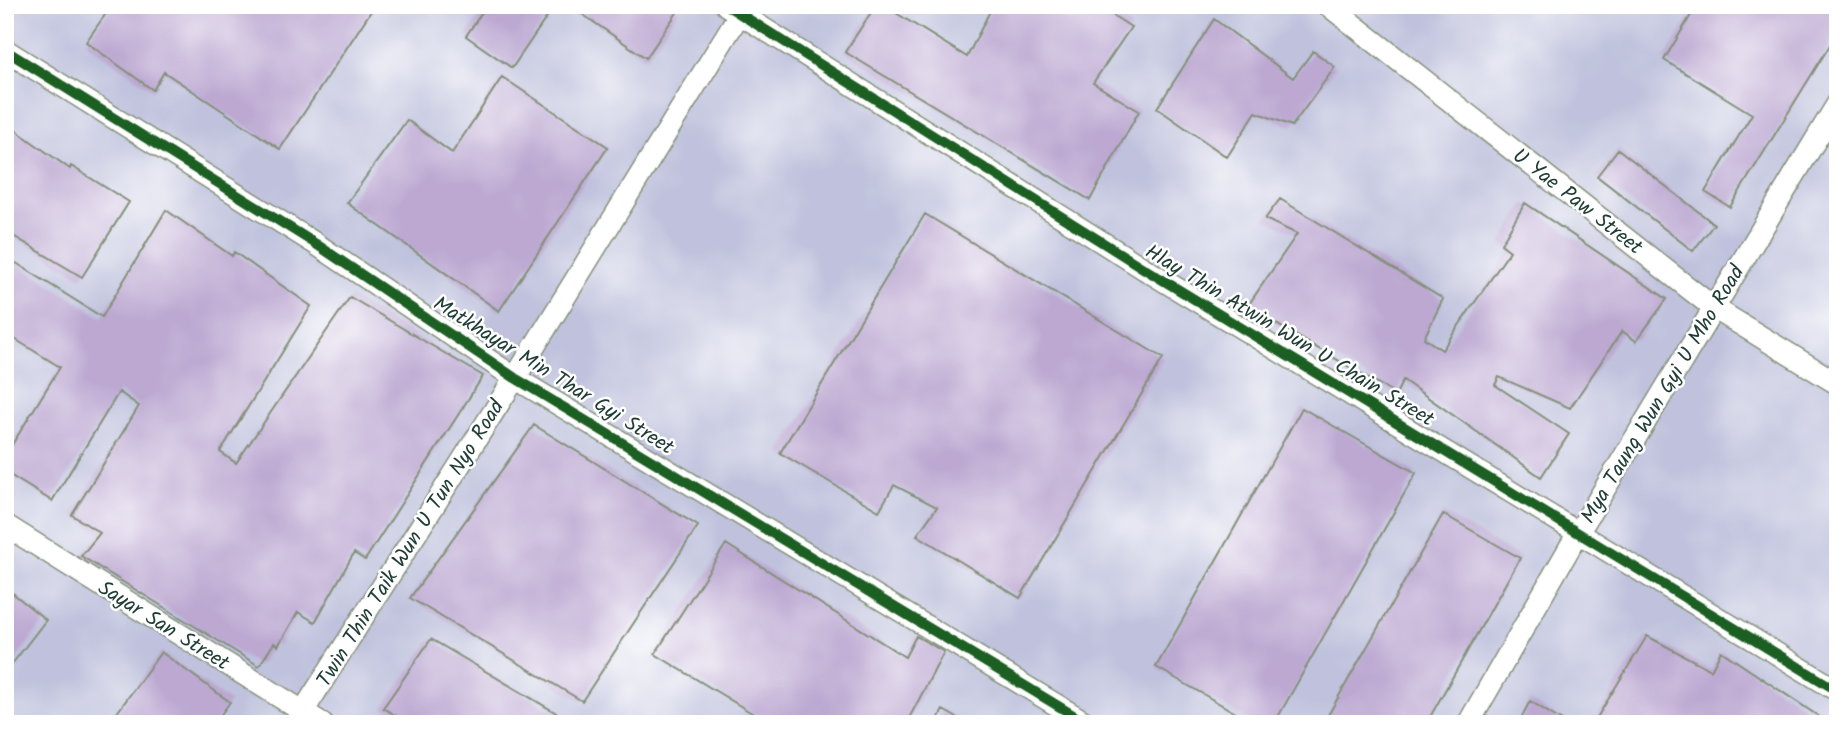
<svg xmlns="http://www.w3.org/2000/svg" width="1843" height="729" font-family="Kalam,sans-serif">
<style>
.industrial{fill:#c0c2dd}
.building{fill:#bca8d1}
.lines{fill:none;stroke-linecap:round;stroke-linejoin:round}
.minor-casing{stroke:#84907a;stroke-width:24}
.minor{stroke:#fff;stroke-width:21}
.cycleway-casing{stroke:#fff;stroke-width:15}
.cycleway{stroke:#1b5e20;stroke-width:10}
.labels{text-anchor:middle;stroke-width:5;stroke-linejoin:round;paint-order:stroke}
.street-label{font-size:21px;fill:#1f3d34;stroke:#fff}
</style>
<rect width="100%" height="100%" fill="#fff"/>
<filter id="ink" filterUnits="userSpaceOnUse"><feTurbulence type="fractalNoise" baseFrequency=".0143" numOctaves="2"/><feDisplacementMap in="SourceGraphic" scale="14" xChannelSelector="R" yChannelSelector="G"/><feConvolveMatrix kernelMatrix="1 2 1 2 8 2 1 2 1" color-interpolation-filters="sRGB"/></filter>
<filter id="wash" filterUnits="userSpaceOnUse"><feTurbulence type="fractalNoise" baseFrequency=".00686" numOctaves="4" result="noise"/><feDisplacementMap in="SourceGraphic" scale="28" xChannelSelector="R" yChannelSelector="G"/><feGaussianBlur stdDeviation="1.57" result="paint"/><feColorMatrix in="noise" values="0 0 0 0 0 0 0 0 0 0 0 0 0 0 0 0 0 1.4 0 .05"/><feComposite in="paint" operator="in"/></filter>
<g filter="url(#wash)">
<rect width="100%" height="100%" fill="#eae2c1"/>
<!-- industrial -->
<path class="industrial" d="M5,5H1838V724H5Z"/>
<g id="blocks">
<!-- building -->
<path class="building" d="M112,5H375L280,149L164,72L153,90L86,42Z
M487,5H555L512,68L466,36Z
M569,5H669L678,11L646,58Z
M876,5H883L967,57L993,5H1097L1131,27L1093,83L1139,111L1090,200L845,52Z
M1697,5H1838V32L1730,207L1705,192L1752,114L1664,60Z
M1214,19L1293,78L1313,51L1335,67L1292,126L1256,112L1227,157L1157,108Z
M502,77L608,147L499,311L347,203L407,120L452,153Z
M11,127L70,169L71,166L129,202L82,277L5,231V135Z
M1618,149L1714,224L1693,251L1597,176Z
M1280,199L1443,299L1424,338L1442,350L1510,251L1501,244L1525,203L1667,299L1636,341L1622,331L1570,408L1499,377L1495,385L1569,434L1541,477L1403,380L1396,394L1247,307L1297,234L1265,219Z
M166,210L232,256L234,252L311,306L220,452L236,463L350,297L483,376L365,560L354,553L315,622L298,612L278,646L274,643L259,666L81,556L100,533L72,515L139,406L119,392L52,501L5,472V456L60,367L5,333V273L13,261L102,317Z
M925,214L1163,358L1020,598L917,535L937,507L894,485L879,511L780,453Z
M1302,408L1416,473L1274,724H1255L1156,667Z
M534,425L698,526L582,701L410,598Z
M1443,514L1520,558L1426,724H1323Z
M726,544L905,657L916,636L944,652L906,724H770L655,654Z
M5,587L46,620L5,673Z
M1647,636L1711,670L1721,651L1830,724H1593Z
M431,639L575,724H410L383,708Z
M161,652L230,702L214,724H109Z
M1530,701L1567,724H1518Z
M943,710L968,724H935Z"/>
</g>
</g>
<g filter="url(#ink)">
<use href="#blocks" fill-opacity="0" stroke="#84907a" stroke-width="2"/>
<g class="lines">
<defs>
<path id="minor" d="M726,5L1143,268L1838,691
M1328,5L1714,308L1838,384
M5,50L316,244L515,378L1088,724
M5,525L323,724
M295,724L515,378L745,5
M1468,724L1578,533L1838,103"/>
</defs>
<!-- minor casing -->
<use href="#minor" class="minor-casing"/>
<!-- minor -->
<use href="#minor" class="minor"/>
<defs>
<path id="cycleway" d="M726,5L1143,268L1838,691
M5,50L316,244L515,378L1088,724"/>
</defs>
<!-- cycleway casing -->
<use href="#cycleway" class="cycleway-casing"/>
<!-- cycleway -->
<use href="#cycleway" class="cycleway"/>
</g>
</g>
<g class="labels">
<!-- street labels -->
<g class="street-label">
<text transform="translate(1578 201) rotate(38)" y="7">U Yae Paw Street</text>
<text transform="translate(1290 335) rotate(31)" y="7">Hlay Thin Atwin Wun U Chain Street</text>
<text transform="translate(554 375) rotate(32)" y="7">Matkhayar Min Thar Gyi Street</text>
<text transform="translate(1662 394) rotate(-59)" y="7">Mya Taung Wun Gyi U Mho Road</text>
<text transform="translate(410 543) rotate(-58)" y="7">Twin Thin Taik Wun U Tun Nyo Road</text>
<text transform="translate(164 625) rotate(32)" y="7">Sayar San Street</text>
</g>
</g>
<!-- margin -->
<rect width="1843" height="729" fill="none" stroke="#fff" stroke-width="28"/>
</svg>
